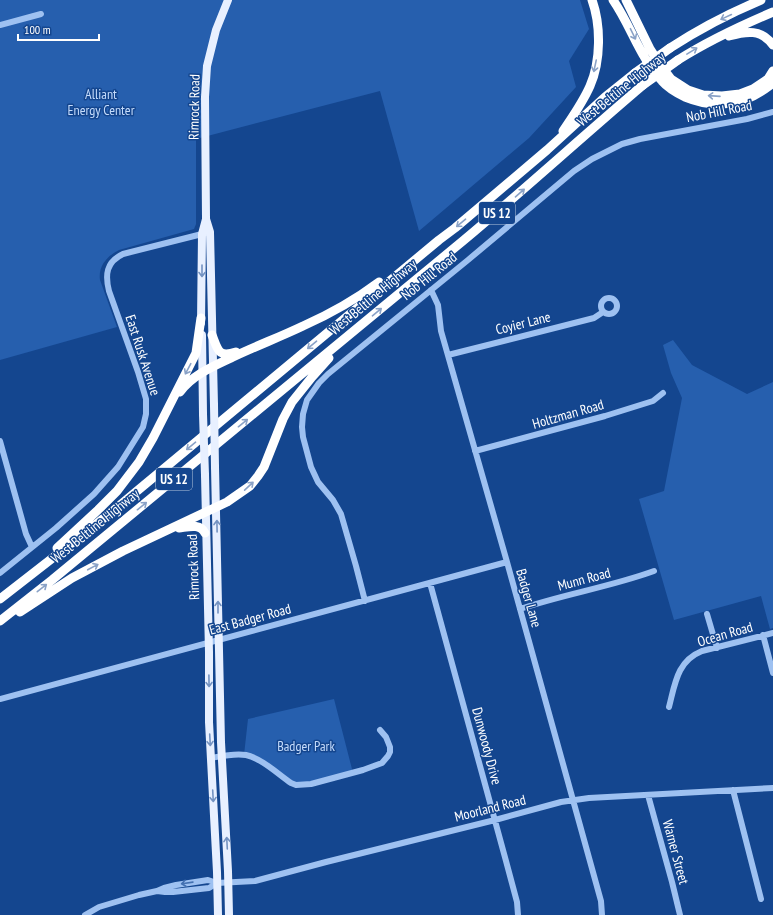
<svg xmlns="http://www.w3.org/2000/svg" width="773" height="915" font-family="'PT Sans Narrow',sans-serif">
<style>
.green{fill:#265fae}
.lines{fill:none;stroke-linecap:round;stroke-linejoin:round}
.minor{stroke:#9ec1f1;stroke-width:6}
.major{stroke:#e8f0ff;stroke-width:8}
.highway{stroke:#fff;stroke-width:9}
.major-bridge{stroke:#e8f0ff;stroke-width:8}
.highway-bridge{stroke:#fff;stroke-width:9}
.oneway{stroke:#8aa2c7}
.oneway2{stroke:#7392c1}
.oneway3{stroke:#4471b1}
.labels{text-anchor:middle;stroke-width:3;stroke-linejoin:round;paint-order:stroke}
.shield{fill:#14468f;stroke:#b8c8dd;stroke-width:1}
.shield-label{font-size:13px;font-weight:bold;fill:#fff}
.street-label{font-size:14px;fill:#fff;stroke:#14468f}
.park-label{font-size:14px;fill:#c5dcfc;stroke:#14468f}
</style>
<rect width="100%" height="100%" fill="#14468f"/>
<!-- green -->
<path class="green" d="M0,0H580L589,29L569,61L576,87L529,138L419,231L380,91L196,139V224L194,229L119,250C107,256 98,266 100,280L117,327L0,360Z
M673,340L692,365L747,394L773,382V628L770,629L761,596L674,620L639,499L664,491L682,398L671,373L663,345Z
M334,699L353,773L296,785L244,755L248,719Z"/>
<g class="lines">
<!-- minor -->
<path class="minor" d="M0,25L41,14
M431,290L438,305L441,331L507,562L601,901L602,915
M601 306a8 8 0 1 1 16 0a8 8 0 1 1-16 0Z
M448,355L594,318L603,312
M0,441L26,534L32,547
M475,451L605,416L653,401L663,393
M0,573L56,528L94,494L118,467L143,427L146,414V399L138,372L109,291C105,275 106,262 123,254L206,233
M430,583L506,861L517,902L518,915
M365,601L356,566L341,514L333,500L318,482L311,467L303,437L302,427L303,414L307,400L319,383L328,374L468,260L574,171L592,159L622,144L640,139L747,119L773,112
M520,609C564,594 610,587 654,571
M707,614L717,648
M763,635L773,673
M0,699L507,562
M669,707C675,684 677,661 702,651L773,633
M211,758C222,756 234,753 246,755C261,758 278,774 291,783L296,785L311,784L363,770L382,763L388,756L390,752V747L386,737L380,730
M733,790L761,899
M648,795L672,882L680,915
M157,891L165,892H173L209,888L217,883
M85,915L99,907L139,895L157,891L164,888L176,885L208,880L217,883L255,881L326,862L495,820L561,802L589,798L773,788"/>
<!-- major -->
<path class="major" d="M201,323L202,234L206,219
M202,335L203,414
M214,405L210,232L206,219L205,97L207,66L216,30L228,0
M215,467L221,742L228,871L229,915
M205,475L209,652V722L217,872L218,915"/>
<!-- highway -->
<path class="highway" d="M613,0C631,26 640,58 662,81C668,88 677,93 685,97C695,101 706,104 717,104C740,104 755,97 773,83
M626,0L650,49L661,66L671,79L688,90L703,95L722,96L740,94L753,89L768,79L773,71
M729,36C747,31 761,29 773,45
M670,48C699,29 730,13 761,0
M678,60C708,41 740,26 773,12
M563,131C573,116 583,102 590,86C601,61 601,25 592,0
M212,335C218,350 218,358 236,352
M180,392C192,375 214,366 233,357C256,346 280,337 303,326C330,314 355,300 379,282
M179,528C188,527 200,523 205,533
M57,548L98,510L117,491L139,462L153,438L196,353L201,318
M0,599L113,511L439,240L455,228L547,150L605,97L635,73
M20,612L72,578L123,551L227,502L250,486L258,476L264,467L283,419L292,402L312,377L329,358
M0,621L52,580L464,240C525,189 583,136 643,85"/>
<!-- major-bridge -->
<path class="major-bridge" d="M214,405L215,467
M203,414L205,475"/>
<!-- highway-bridge -->
<path class="highway-bridge" d="M635,73L670,48
M643,85L678,60"/>
</g>
<!-- one-way arrows -->
<defs><path id="oneway-shaft" d="M-6 0H5M1.5-3L5.5 0L1.5 3" fill="none" stroke-width="1.6" stroke-linecap="round" stroke-linejoin="round"/></defs>
<g class="oneway">
<use href="#oneway-shaft" transform="translate(726 17) rotate(155)"/>
<use href="#oneway-shaft" transform="translate(633 34) rotate(64)"/>
<use href="#oneway-shaft" transform="translate(692 51) rotate(-31)"/>
<use href="#oneway-shaft" transform="translate(595 66) rotate(102)"/>
<use href="#oneway-shaft" transform="translate(714 96) rotate(-176)"/>
<use href="#oneway-shaft" transform="translate(520 193) rotate(-41)"/>
<use href="#oneway-shaft" transform="translate(461 223) rotate(140)"/>
<use href="#oneway-shaft" transform="translate(377 312) rotate(-40)"/>
<use href="#oneway-shaft" transform="translate(312 345) rotate(140)"/>
<use href="#oneway-shaft" transform="translate(188 369) rotate(118)"/>
<use href="#oneway-shaft" transform="translate(243 423) rotate(-39)"/>
<use href="#oneway-shaft" transform="translate(191 446) rotate(140)"/>
<use href="#oneway-shaft" transform="translate(249 486) rotate(-43)"/>
<use href="#oneway-shaft" transform="translate(142 506) rotate(-39)"/>
<use href="#oneway-shaft" transform="translate(93 567) rotate(-28)"/>
<use href="#oneway-shaft" transform="translate(42 588) rotate(-38)"/>
</g>
<g class="oneway2">
<use href="#oneway-shaft" transform="translate(202 271) rotate(90)"/>
<use href="#oneway-shaft" transform="translate(217 526) rotate(-91)"/>
<use href="#oneway-shaft" transform="translate(218 607) rotate(-90)"/>
<use href="#oneway-shaft" transform="translate(209 681) rotate(89)"/>
<use href="#oneway-shaft" transform="translate(210 740) rotate(87)"/>
<use href="#oneway-shaft" transform="translate(213 796) rotate(87)"/>
<use href="#oneway-shaft" transform="translate(227 843) rotate(-93)"/>
</g>
<use class="oneway3" href="#oneway-shaft" transform="translate(187 883) rotate(172)"/>
<g class="labels">
<!-- shield labels -->
<g class="shield">
<rect x="479" y="202" width="36" height="22" rx="3"/>
<rect x="156" y="468" width="36" height="22" rx="3"/>
</g>
<g class="shield-label">
<text x="497" y="218">US 12</text>
<text x="174" y="484">US 12</text>
</g>
<!-- street labels -->
<g class="street-label">
<text transform="translate(621 89) rotate(-39)" y="5">West Beltline Highway</text>
<text transform="translate(194 107) rotate(-89)" y="5">Rimrock Road</text>
<text transform="translate(719 111) rotate(-11)" y="5">Nob Hill Road</text>
<text transform="translate(429 276) rotate(-39)" y="5">Nob Hill Road</text>
<text transform="translate(373 297) rotate(-40)" y="5">West Beltline Highway</text>
<text transform="translate(523 323) rotate(-14)" y="5">Coyier Lane</text>
<text transform="translate(143 355) rotate(72)" y="5">East Rusk Avenue</text>
<text transform="translate(568 414) rotate(-16)" y="5">Holtzman Road</text>
<text transform="translate(95 526) rotate(-39)" y="5">West Beltline Highway</text>
<text transform="translate(193 567) rotate(-92)" y="5">Rimrock Road</text>
<text transform="translate(584 579) rotate(-15)" y="5">Munn Road</text>
<text transform="translate(529 598) rotate(74)" y="5">Badger Lane</text>
<text transform="translate(250 619) rotate(-15)" y="5">East Badger Road</text>
<text transform="translate(725 634) rotate(-16)" y="5">Ocean Road</text>
<text transform="translate(487 746) rotate(75)" y="5">Dunwoody Drive</text>
<text transform="translate(490 808) rotate(-14)" y="5">Moorland Road</text>
<text transform="translate(676 852) rotate(75)" y="5">Warner Street</text>
</g>
<!-- park labels -->
<g class="park-label">
<text x="101" y="99">Alliant<tspan x="101" dy="16">Energy Center</tspan></text>
<text x="306" y="751">Badger Park</text>
</g>
</g>
<!-- scale -->
<path d="M18 34v6h81v-6" fill="none" stroke="#ffffff" stroke-width="2"/>
<text x="24" y="34" font-size="12" fill="#ffffff" stroke="#14468f" stroke-width="3" paint-order="stroke">100 m</text>
</svg>
